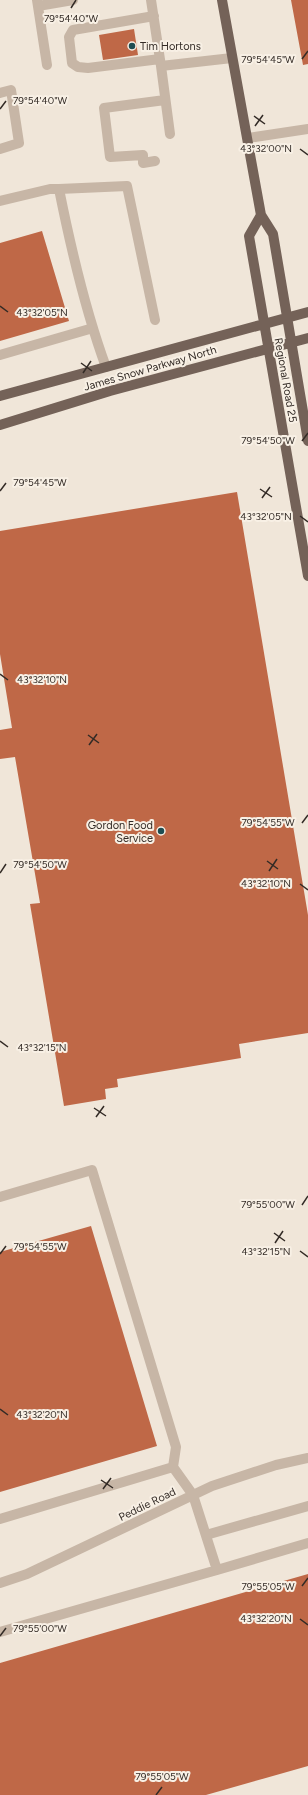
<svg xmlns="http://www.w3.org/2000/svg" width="308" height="1795" font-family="Figtree,sans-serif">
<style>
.building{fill:#bf6847}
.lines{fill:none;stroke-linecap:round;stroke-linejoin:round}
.minor{stroke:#c7b6a6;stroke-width:10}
.major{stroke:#746258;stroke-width:10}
.ticks{fill:none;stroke:#332b26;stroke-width:1.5}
.poi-dot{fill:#1e4d52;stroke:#f8f0e5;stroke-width:1.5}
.labels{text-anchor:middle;stroke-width:4;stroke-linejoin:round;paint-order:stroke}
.poi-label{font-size:11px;fill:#332b26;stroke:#f8f0e5;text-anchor:start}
.street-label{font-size:11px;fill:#332b26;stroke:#f8f0e5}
.ticks-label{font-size:10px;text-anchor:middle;fill:#332b26;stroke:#f8f0e5;stroke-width:4;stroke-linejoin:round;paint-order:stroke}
</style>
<rect width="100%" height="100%" fill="#f0e6d9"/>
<!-- building -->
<path class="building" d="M291,0H308V64L303,65Z
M134,29L138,55L103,60L99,35Z
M42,231L69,321L0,341V243Z
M237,492L308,915V1033L239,1044L241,1058L117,1079L118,1087L105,1089L106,1099L64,1106L30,904L40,903L15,757L0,759V730L12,728L0,654V531Z
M91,1226L157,1446L0,1492V1252Z
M308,1574V1766L206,1795H0V1663Z"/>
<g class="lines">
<!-- minor -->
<path class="minor" d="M37,0L47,65
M151,0L161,66L232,58
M38,6L73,0
M154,16L73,30L69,37L72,63L78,67L88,68L160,59
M161,66L170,134
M0,93L11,90L19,143L0,149
M248,138L308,129
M155,161L143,163V155L110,157L104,108L165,100
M59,189L127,186L155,320
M0,201L50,189H59C71,249 85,310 106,367
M0,355L93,328
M0,1197L92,1170L176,1447L173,1467
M0,1519L173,1467L193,1495L217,1570L308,1543
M206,1535L308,1506
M0,1583L27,1574L212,1486L276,1465L308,1458
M0,1632L217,1570"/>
<!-- major -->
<path class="major" d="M222,0L261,215L273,234L308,441
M261,215L249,236L308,576
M0,396L308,312
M0,425L110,391L308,338"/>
</g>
<!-- ticks -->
<path class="ticks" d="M71,8L76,0M302,59L308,51M0,109L6,101M254,116L265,124M255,126L263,115M300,149L308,155M0,306L8,312M81,363L92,371M83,373L91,361M302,441L308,433M260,489L272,497M0,491L6,483M262,498L270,487M300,516L308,522M0,674L8,680M88,735L99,743M89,745L97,734M302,823L308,815M267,861L278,869M269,871L277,859M0,873L6,864M300,884L308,890M0,1041L8,1047M94,1108L106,1116M96,1117L104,1106M302,1205L308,1196M274,1233L285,1241M275,1243L283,1231M300,1251L308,1257M0,1254L6,1246M0,1409L8,1415M101,1480L113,1488M103,1489L111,1478M302,1586L308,1578M300,1619L308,1625M0,1636L6,1628M156,1795L162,1787"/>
<!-- markers -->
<g class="poi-dot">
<circle cx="132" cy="46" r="4"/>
<circle cx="161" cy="831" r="4"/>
</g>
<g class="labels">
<!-- poi labels -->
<g class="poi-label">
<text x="140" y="50">Tim Hortons</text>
<text x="153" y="829" text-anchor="end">Gordon Food<tspan x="153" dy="13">Service</tspan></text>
</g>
<!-- street labels -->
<g class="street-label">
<text transform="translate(150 368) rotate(-16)" y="4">James Snow Parkway North</text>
<text transform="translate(286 380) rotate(80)" y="4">Regional Road 25</text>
<text transform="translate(147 1504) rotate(-26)" y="4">Peddie Road</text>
</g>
</g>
<g class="ticks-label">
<text x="71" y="22">79°54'40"W</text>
<text x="268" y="63">79°54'45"W</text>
<text x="40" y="104">79°54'40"W</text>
<text x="266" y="152">43°32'00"N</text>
<text x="42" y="316">43°32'05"N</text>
<text x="268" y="444">79°54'50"W</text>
<text x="40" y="486">79°54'45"W</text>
<text x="266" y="520">43°32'05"N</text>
<text x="42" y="683">43°32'10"N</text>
<text x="268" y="826">79°54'55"W</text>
<text x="40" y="868">79°54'50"W</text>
<text x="266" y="887">43°32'10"N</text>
<text x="42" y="1051">43°32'15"N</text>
<text x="268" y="1208">79°55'00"W</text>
<text x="40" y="1250">79°54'55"W</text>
<text x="266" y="1255">43°32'15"N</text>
<text x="42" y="1418">43°32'20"N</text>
<text x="268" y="1590">79°55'05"W</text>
<text x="266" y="1622">43°32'20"N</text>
<text x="40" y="1632">79°55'00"W</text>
<text x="162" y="1780">79°55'05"W</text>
</g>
</svg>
